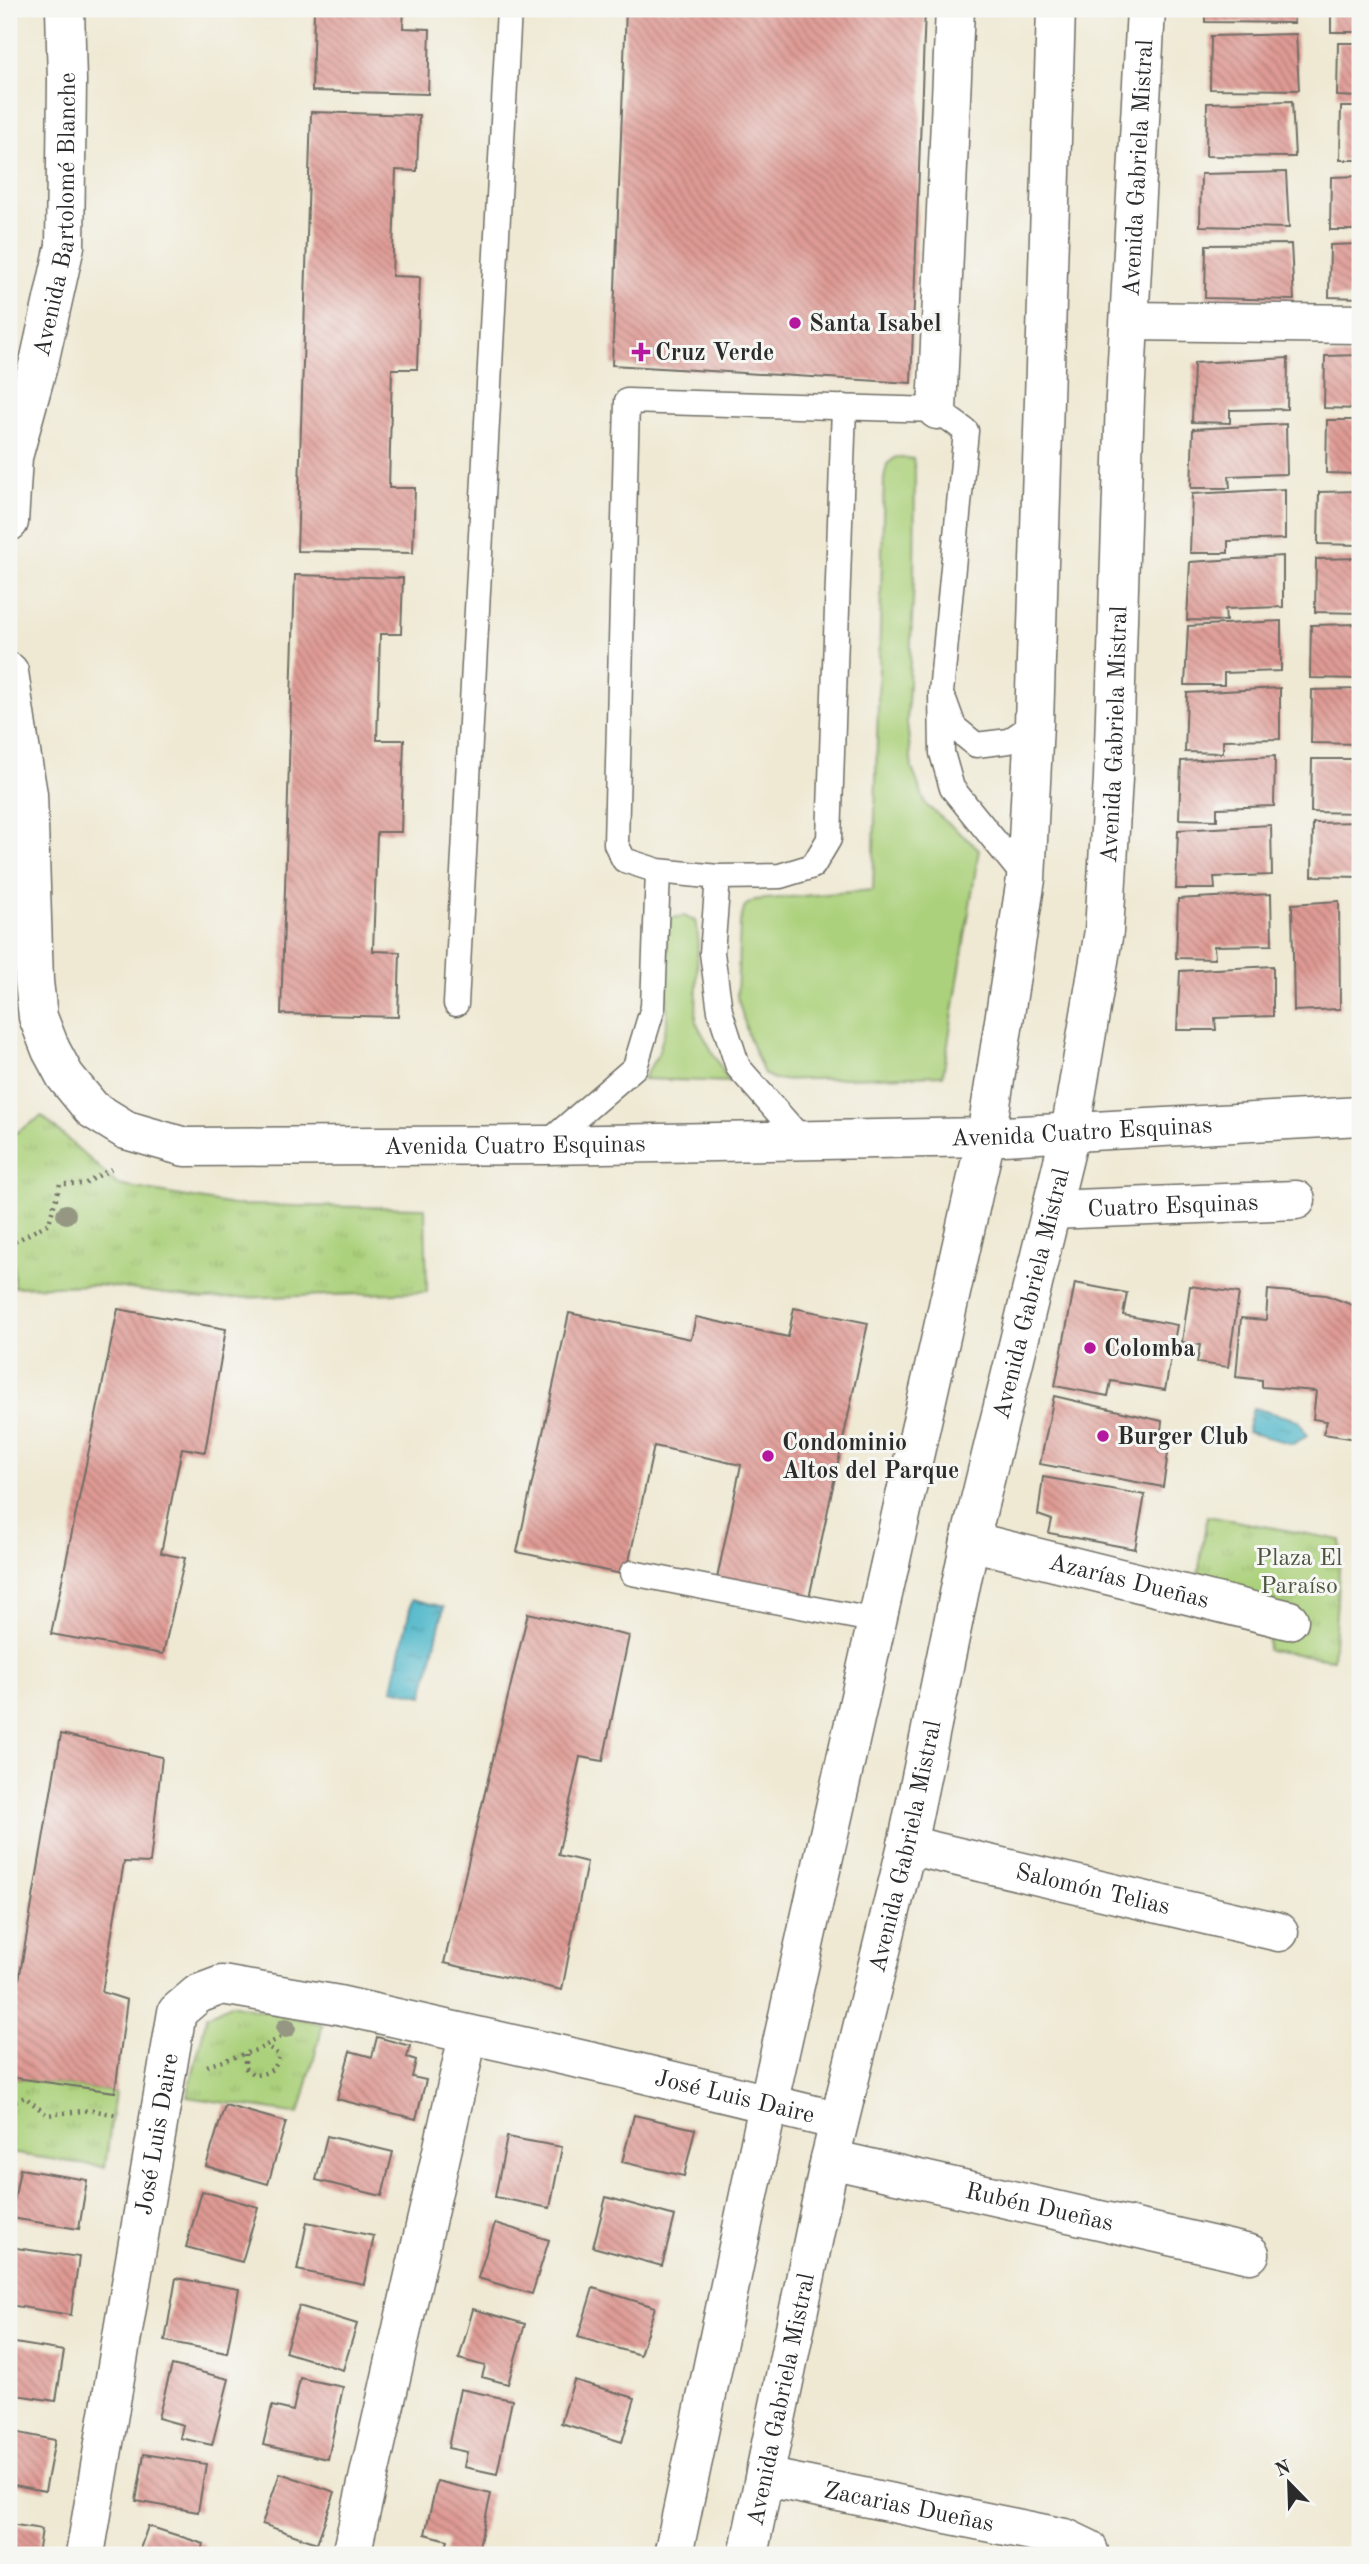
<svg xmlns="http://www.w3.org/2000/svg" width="1369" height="2564" font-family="'Old Standard TT',serif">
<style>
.grass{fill:#acd17b;stroke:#6c7e53;stroke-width:2}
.park{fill:url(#park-tufts);stroke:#6c7e53;stroke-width:2}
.water{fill:url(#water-ripples);stroke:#3b707a;stroke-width:2}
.building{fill:url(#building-back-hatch)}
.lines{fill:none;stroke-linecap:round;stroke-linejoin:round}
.lane-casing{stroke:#706e66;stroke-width:27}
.street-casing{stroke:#706e66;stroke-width:41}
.secondary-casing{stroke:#706e66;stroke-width:41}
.path{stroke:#706e66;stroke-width:4.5;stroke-dasharray:2 5;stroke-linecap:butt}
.lane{stroke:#fff;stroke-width:24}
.street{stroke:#fff;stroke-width:38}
.secondary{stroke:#fff;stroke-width:38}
.tree{fill:#959782}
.poi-dot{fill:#b5179e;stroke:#f6f6f2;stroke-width:2.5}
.labels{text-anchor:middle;stroke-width:6;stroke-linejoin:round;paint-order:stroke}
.street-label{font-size:24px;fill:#2b2b2b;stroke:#f6f6f2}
.poi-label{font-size:24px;font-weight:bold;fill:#2b2b2b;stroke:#f6f6f2;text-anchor:start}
.park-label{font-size:24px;fill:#4b543f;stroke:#f6f6f2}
</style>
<defs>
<pattern id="park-tufts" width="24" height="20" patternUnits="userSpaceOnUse" patternTransform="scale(1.75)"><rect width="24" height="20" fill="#acd17b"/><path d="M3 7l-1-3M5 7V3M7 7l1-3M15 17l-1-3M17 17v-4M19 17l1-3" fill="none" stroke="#94b46a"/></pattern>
<pattern id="water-ripples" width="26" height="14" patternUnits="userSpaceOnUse" patternTransform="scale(1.75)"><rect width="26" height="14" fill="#4bb6c9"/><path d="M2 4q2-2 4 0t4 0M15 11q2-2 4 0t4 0" fill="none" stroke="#3f94a3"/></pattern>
<pattern id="building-back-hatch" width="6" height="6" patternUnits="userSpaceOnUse" patternTransform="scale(1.75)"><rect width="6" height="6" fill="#df9a94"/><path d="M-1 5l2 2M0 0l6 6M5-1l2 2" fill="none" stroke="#b57e79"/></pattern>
</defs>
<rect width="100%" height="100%" fill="#f6f6f2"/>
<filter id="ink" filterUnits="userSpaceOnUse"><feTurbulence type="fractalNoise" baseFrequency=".0143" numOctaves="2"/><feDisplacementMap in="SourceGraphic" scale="14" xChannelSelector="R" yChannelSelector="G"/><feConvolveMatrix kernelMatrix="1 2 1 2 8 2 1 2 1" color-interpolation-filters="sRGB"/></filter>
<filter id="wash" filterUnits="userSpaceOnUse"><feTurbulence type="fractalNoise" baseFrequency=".00686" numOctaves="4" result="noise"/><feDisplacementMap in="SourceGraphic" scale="28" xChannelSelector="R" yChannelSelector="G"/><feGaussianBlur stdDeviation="1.57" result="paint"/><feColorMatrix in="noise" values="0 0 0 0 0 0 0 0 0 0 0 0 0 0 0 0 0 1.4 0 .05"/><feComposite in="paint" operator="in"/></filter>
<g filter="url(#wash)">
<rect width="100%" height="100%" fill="#efe9d3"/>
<!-- grass -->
<path class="grass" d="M896,457L913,459L915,471L914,579L907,723L912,768L926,805L979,849L943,1075L775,1080L764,1074L749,1038L737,996L740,923L745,906L755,900L873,890L884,479L887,464Z
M684,916L695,921L698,934L696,1022L729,1082L643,1079L658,1054L667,1023V930L672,918Z"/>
<!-- park -->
<path class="park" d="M42,1116L118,1185L233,1205L425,1208L427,1292L204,1299L99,1285L14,1287L11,1136Z
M1207,1516L1341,1540L1333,1659L1267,1650L1274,1601L1196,1588Z
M231,2004L323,2024L299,2114L187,2097L207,2016Z
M9,2077L115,2092L105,2167L9,2153Z"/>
<!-- water -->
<path class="water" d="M1253,1408L1299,1420L1307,1436L1293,1444L1247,1432Z
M412,1599L444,1607L423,1696L392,1689Z"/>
<g id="blocks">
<!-- building -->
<path class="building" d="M314,9H404L403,28L430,29L428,94L312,91Z
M626,9H925L911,383L612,365Z
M1205,9H1293L1294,23L1205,22Z
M1331,9H1360V32H1331Z
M1296,34L1299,90L1210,89L1211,36Z
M1338,43H1360V97L1337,96Z
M1292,101L1295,157L1206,156L1207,103Z
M1341,107H1360V160H1340Z
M311,112L419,115L417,171L396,170L392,276L420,277L417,369H392L389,488H415L413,553L297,551Z
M1286,172L1289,228L1200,226L1201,174Z
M1360,176V230H1330L1331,177Z
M1291,244L1294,300L1205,298L1206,245Z
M1360,244V298L1329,297L1330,245Z
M1360,355V409L1324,408L1325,356Z
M1288,358L1287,409L1230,410V423L1192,422L1194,363Z
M1327,420H1360V474L1326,473Z
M1286,424L1287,474L1229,476L1230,488H1191L1193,429Z
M1285,489V539L1228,541V553H1190L1192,494Z
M1360,491V545L1318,544L1319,492Z
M1283,556V607L1225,609L1226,621L1187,620L1190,562Z
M1360,558V613L1315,612L1316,559Z
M295,575L403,578L401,634H380L377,740H404L401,832H377L373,951L400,952L398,1017L281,1014Z
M1281,621V671L1224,673V685H1185L1188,626Z
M1360,624V679L1310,678L1311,625Z
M1280,688V739L1223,740V753L1185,752L1187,693Z
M1360,689V744L1311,743L1312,690Z
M1275,756L1274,806L1217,808V820L1179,819L1181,761Z
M1312,759H1360V813L1311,812Z
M1360,822V877L1312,876L1313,823Z
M1271,825L1272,875L1214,877L1215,889H1176L1178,830Z
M1271,894L1272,945L1214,946L1215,959L1176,958L1178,899Z
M1339,901L1340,1009L1294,1011L1292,904Z
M1273,966V1016L1215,1018L1216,1030H1177L1180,971Z
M1075,1283L1127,1293L1123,1315L1177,1325L1165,1390L1111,1381L1108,1396L1055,1386Z
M1190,1286L1239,1293L1228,1367L1197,1363L1200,1345L1182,1342Z
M1268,1290L1326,1295L1360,1308V1412L1357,1439L1323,1434L1327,1421L1313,1419L1316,1391L1262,1387V1380L1236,1377L1241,1318L1266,1320Z
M794,1308L868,1323L808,1603L716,1583L741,1465L654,1446L626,1575L517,1552L569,1313L691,1339L696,1317L788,1337Z
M118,1309L226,1329L205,1452L182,1448L161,1553L185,1558L163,1654L51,1634Z
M1054,1396L1162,1421L1159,1451L1168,1453L1163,1487L1040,1464Z
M1043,1477L1145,1495L1135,1549L1049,1533L1052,1520L1038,1515Z
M528,1613L629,1636L603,1761L580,1757L558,1855L587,1862L562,1990L444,1963Z
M61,1734L162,1757L150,1863L124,1862L102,1992L127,2000L115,2092L9,2077V2038Z
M377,2037L410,2046L407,2057L416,2060L412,2077L426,2080L416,2119L337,2099L350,2051L372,2057Z
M225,2105L286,2122L268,2184L206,2166Z
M634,2115L695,2129L684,2176L622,2162Z
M327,2136L393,2152L382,2196L316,2180Z
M507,2137L562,2147L550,2208L495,2197Z
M20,2169L87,2180L79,2229L11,2218Z
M202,2191L258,2207L242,2262L186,2247Z
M606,2197L675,2216L662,2266L593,2247Z
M307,2222L374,2236L364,2284L297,2270Z
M495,2223L549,2240L532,2294L478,2278Z
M9,2247L79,2257L71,2315L9,2305Z
M176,2278L239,2289L227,2353L165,2341Z
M593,2288L655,2307L640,2355L578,2337Z
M299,2306L357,2324L343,2370L285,2352Z
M473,2309L525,2324L508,2384L482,2377L485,2366L459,2359Z
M9,2342L64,2351L56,2401L9,2394Z
M172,2365L229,2379L212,2445L180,2438L183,2425L158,2418Z
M300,2378L343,2387L328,2459L263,2445L272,2406L293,2411Z
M574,2380L635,2398L622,2442L561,2423Z
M460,2389L512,2400L497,2474L464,2467L467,2452L448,2448Z
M9,2431L55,2440L45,2491L9,2484Z
M144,2454L206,2464L198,2512L136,2501Z
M280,2473L335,2492L317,2543L262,2524Z
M437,2481L491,2494L477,2555L445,2552L448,2540L425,2534Z
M9,2524L42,2529L38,2555H9Z
M148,2526L204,2544L201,2555H138Z"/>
</g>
</g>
<g filter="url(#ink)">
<use href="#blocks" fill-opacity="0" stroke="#706e66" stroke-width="2"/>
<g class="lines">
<defs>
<path id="lane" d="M945,702L954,727L976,745L1009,741L1034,724
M658,871L718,877
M456,1004L509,9
M803,1141L738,1067L720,1011L712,953L718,877L780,876L813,866L829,839L844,407
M545,1145L635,1067L653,1007L658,871L624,860L616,844L627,401L937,410L966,431L941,693L942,753L952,788L1026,879
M632,1573L877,1621"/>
<g id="street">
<path d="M1130,321L1360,324"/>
<path d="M937,410L955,9"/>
<path id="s1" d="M9,522L13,457L40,358L65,246L67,81L65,9"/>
<path d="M9,672L18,734"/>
<path id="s2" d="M1051,1210L1296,1200"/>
<path id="s3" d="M970,1541L1289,1620"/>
<path id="s4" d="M907,1845L1279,1932"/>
<path id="s5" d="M830,2159L1250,2254"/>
<path id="s6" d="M765,2477L1065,2538L1088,2549L1090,2555"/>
<path id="s7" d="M85,2555L177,2012L198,1994L222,1985L339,2005L624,2069L839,2121"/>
<path d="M351,2555L468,2036"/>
</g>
<g id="secondary">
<path id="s8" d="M9,714L18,734L28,794L34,981L38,1017L51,1050L65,1076L92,1109L126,1130L185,1147L545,1145L986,1137L1360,1116"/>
<path d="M673,2555L768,2105L986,1137L1026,879L1034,724L1056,9"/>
<path id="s9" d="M748,2555L830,2159L907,1845L970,1541L1070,1133L1104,931L1113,778L1125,398L1146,9"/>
</g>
</defs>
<!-- lane casing -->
<use href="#lane" class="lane-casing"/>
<!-- street casing -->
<use href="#street" class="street-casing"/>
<!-- secondary casing -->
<use href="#secondary" class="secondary-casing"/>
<!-- path -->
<path class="path" d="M9,1245L49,1223L60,1184H84L111,1169
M245,2054V2068L254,2075C267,2074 277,2070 279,2055L266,2045
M207,2066L259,2049L283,2036
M9,2104L25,2097L47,2115L91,2110L118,2115"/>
<!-- lane -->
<use href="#lane" class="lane"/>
<!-- street -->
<use href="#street" class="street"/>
<!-- secondary -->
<use href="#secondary" class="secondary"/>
</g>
<!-- trees -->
<g class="tree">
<circle cx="66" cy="1214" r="10"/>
<circle cx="286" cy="2028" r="10"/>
</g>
</g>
<!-- markers -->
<g class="poi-dot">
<circle cx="795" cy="323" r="7"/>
<path d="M637.5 341.5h7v7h7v7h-7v7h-7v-7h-7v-7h7z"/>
<circle cx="1090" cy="1348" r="7"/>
<circle cx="1103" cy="1436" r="7"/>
<circle cx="768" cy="1456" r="7"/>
</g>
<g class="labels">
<!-- street labels -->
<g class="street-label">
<text dy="8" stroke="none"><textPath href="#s9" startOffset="2427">Avenida Gabriela Mistral</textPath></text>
<text dy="8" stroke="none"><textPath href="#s1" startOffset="313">Avenida Bartolomé Blanche</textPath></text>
<text dy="8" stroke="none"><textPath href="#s9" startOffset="1860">Avenida Gabriela Mistral</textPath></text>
<text dy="8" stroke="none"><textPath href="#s8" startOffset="1412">Avenida Cuatro Esquinas</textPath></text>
<text dy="8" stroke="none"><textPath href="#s8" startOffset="845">Avenida Cuatro Esquinas</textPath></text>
<text dy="8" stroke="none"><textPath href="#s2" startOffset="122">Cuatro Esquinas</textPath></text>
<text dy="8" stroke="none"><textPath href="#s9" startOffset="1293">Avenida Gabriela Mistral</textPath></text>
<text dy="8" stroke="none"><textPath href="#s3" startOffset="164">Azarías Dueñas</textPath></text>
<text dy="8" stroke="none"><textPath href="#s9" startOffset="726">Avenida Gabriela Mistral</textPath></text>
<text dy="8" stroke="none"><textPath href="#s4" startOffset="191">Salomón Telias</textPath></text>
<text dy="8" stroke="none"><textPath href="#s7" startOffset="1129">José Luis Daire</textPath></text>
<text dy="8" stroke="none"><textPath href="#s7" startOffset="427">José Luis Daire</textPath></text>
<text dy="8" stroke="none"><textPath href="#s5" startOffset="215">Rubén Dueñas</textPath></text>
<text dy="8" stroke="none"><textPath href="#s9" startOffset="159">Avenida Gabriela Mistral</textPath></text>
<text dy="8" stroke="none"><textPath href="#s6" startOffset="147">Zacarias Dueñas</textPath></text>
</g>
<!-- poi labels -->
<g class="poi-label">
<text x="809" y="331">Santa Isabel</text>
<text x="655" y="360">Cruz Verde</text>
<text x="1104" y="1356">Colomba</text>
<text x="1117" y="1444">Burger Club</text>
<text x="782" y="1450">Condominio<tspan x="782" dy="28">Altos del Parque</tspan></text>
</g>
<!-- park labels -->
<g class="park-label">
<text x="1299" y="1565">Plaza El<tspan x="1299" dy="28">Paraíso</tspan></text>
</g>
</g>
<!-- margin -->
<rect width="1369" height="2564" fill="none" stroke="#f6f6f2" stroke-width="35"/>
<!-- north arrow -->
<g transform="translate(1289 2483) rotate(337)" stroke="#f6f6f2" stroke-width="5" paint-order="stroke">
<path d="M0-5L12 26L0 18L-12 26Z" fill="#2b2b2b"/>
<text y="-10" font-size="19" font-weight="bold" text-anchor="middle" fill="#2b2b2b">N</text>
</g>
</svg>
